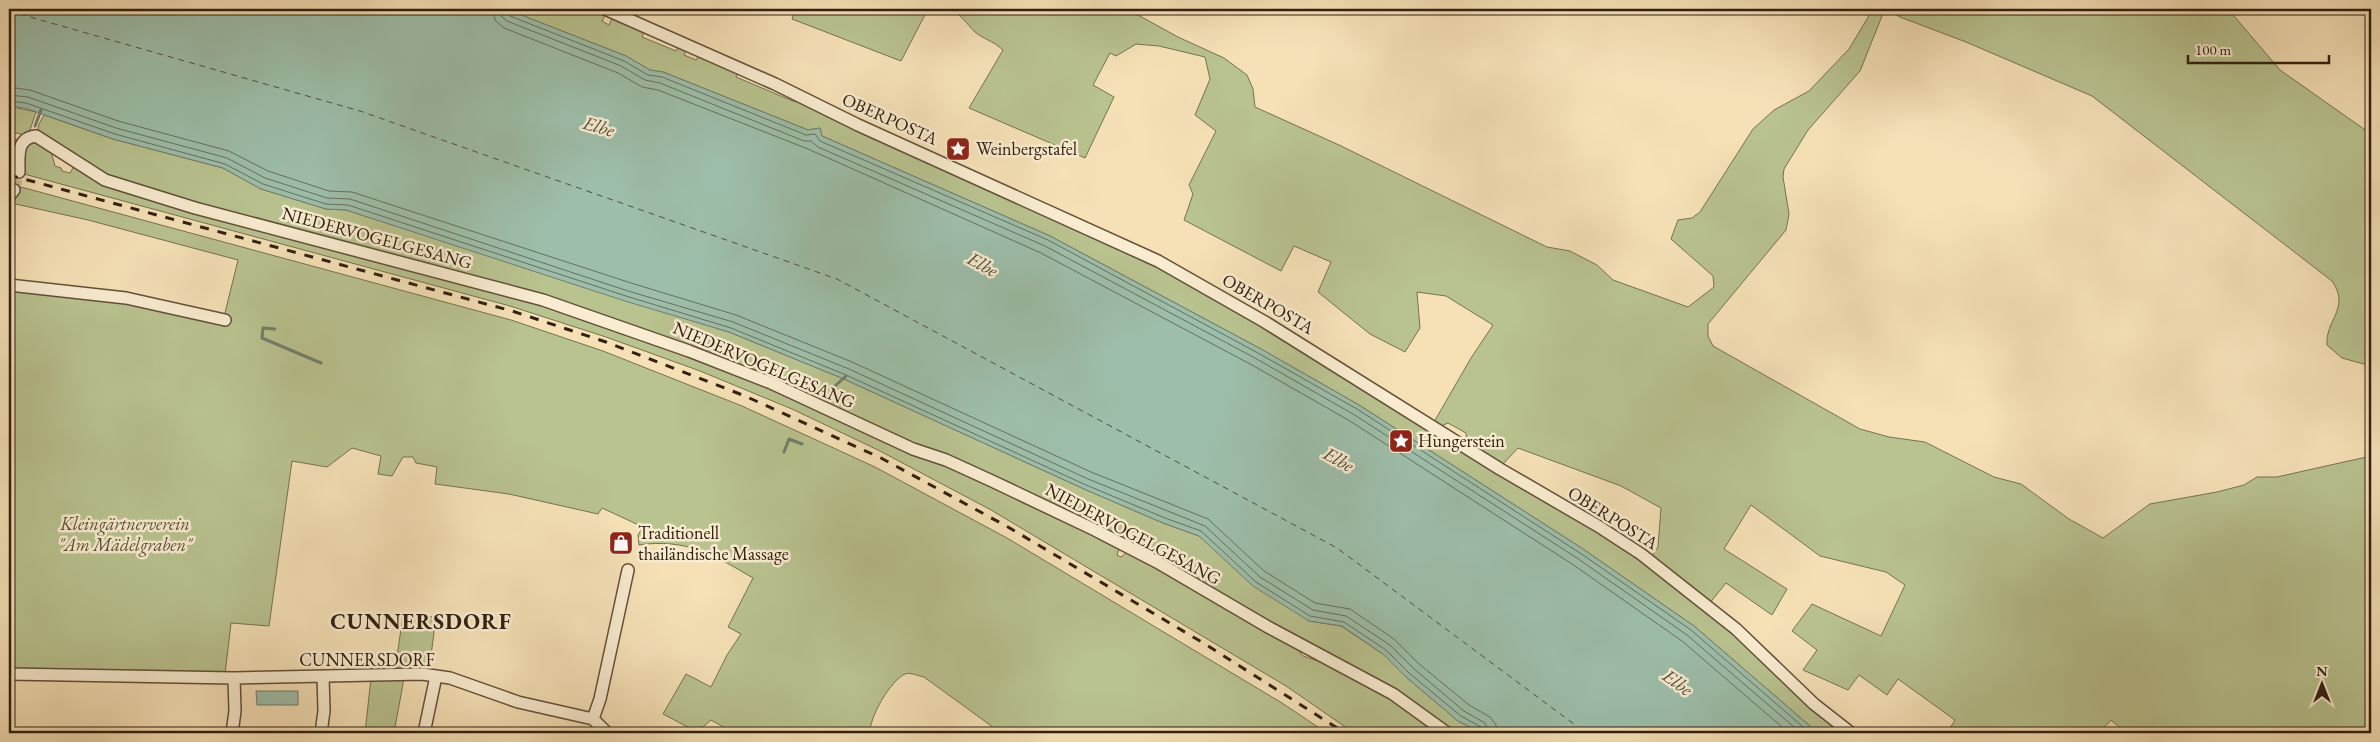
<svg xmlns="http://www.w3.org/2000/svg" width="2380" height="742" font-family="'EB Garamond',serif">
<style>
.green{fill:#b9c390;stroke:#757250}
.water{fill:#9dbeaa;stroke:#727f6c}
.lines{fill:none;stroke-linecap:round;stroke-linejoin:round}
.shore{stroke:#676f5d;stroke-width:1}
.stream{stroke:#727f6c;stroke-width:3}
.ferry{stroke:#514f3e;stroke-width:1;stroke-dasharray:6 5;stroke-linecap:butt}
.minor-tunnel{stroke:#cfba96;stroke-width:11;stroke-dasharray:11 5.5;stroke-linecap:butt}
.minor-casing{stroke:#62503a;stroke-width:14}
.minor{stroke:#f9ecd0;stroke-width:11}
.rail{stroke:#312010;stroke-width:3;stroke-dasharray:9 9;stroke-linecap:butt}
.labels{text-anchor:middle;stroke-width:5;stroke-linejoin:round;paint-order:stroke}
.street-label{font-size:18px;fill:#312010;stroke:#f9ecd0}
.poi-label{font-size:18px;fill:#312010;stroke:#f9ecd0;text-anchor:start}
.park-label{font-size:18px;font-style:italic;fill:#5a5136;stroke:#f9ecd0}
.water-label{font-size:19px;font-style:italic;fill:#514f3e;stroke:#f9ecd0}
.district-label{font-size:22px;font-weight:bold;letter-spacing:1px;fill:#312010;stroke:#f9ecd0}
</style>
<rect width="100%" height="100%" fill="#f6e1b7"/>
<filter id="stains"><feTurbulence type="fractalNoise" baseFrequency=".004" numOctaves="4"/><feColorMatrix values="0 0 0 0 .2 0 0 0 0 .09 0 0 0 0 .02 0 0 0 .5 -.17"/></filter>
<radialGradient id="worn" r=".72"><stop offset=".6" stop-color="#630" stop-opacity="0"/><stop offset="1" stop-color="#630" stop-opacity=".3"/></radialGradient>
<!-- green -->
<path class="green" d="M506,9H595L606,13L602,21L609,25L613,16L645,30L642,37L676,51L679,45L687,48L684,55L696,60L700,54L738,70L736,77L795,102L797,100L1153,263L1263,325L1640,557L1734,631L1845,733H1818L1694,626L1583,549L1359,405L1261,349L1050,236L822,136L820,128L808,130L663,72L650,70L626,56Z
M795,9H928L901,61L792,19Z
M951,9H1127L1178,37L1224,58L1247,75L1253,89L1255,107L1339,145L1547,247L1570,251L1597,265L1613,280L1688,307L1714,287L1713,276L1671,239L1678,220L1692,218L1700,212L1753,129L1774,110L1809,91L1849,49L1873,9H1881L1882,16L1860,71L1808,130L1784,169L1783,177L1789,214L1786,230L1708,324V336L1713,346L1860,429L1889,437L1925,442L1994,477L2021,484L2069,519L2103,538L2150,504L2217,492L2244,485L2257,477H2277L2371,456V733H2126L2111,720L2099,733H1947L1955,720L1898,679L1887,695L1859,675L1848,690L1803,670L1817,650L1792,631L1812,604L1881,636L1905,585L1886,572L1820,556L1751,505L1724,549L1787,589L1772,615L1726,583L1709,604L1651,557L1658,547L1661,508L1621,486L1518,448L1501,466L1467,444L1466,433L1448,423L1439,427L1434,422L1471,358L1493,325L1446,296L1417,292L1420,328L1405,352L1370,334L1318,292L1331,262L1294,246L1281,271L1184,220L1193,194L1189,185L1216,131L1195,115L1210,79L1205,57L1159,46L1136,44L1116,56L1110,53L1093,85L1114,97L1085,158L969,108L1003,50C992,40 983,39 975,32C967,24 961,15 951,9Z
M1885,9H2228L2280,70L2371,134V366L2342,358L2327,345C2325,320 2351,308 2332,281L2092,96L1966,42L1900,17Z
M9,106L36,112L29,133L24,135L9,131Z
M44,115L113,139L223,168L261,189L326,209L346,210L729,332L844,379L1084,489L1163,523L1199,536L1309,621L1341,626L1383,654L1406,677L1458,721L1482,733H1451L1212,591L913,446L689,348L196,204L107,176L37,133L39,124Z
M9,137L19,140L16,172L9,170Z
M38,141L50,148L55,166L61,168L62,171L70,173L74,166L88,174L99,184L579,316L768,386L947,464L1111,542L1119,549L1117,555L1121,557L1126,553H1132L1297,649L1303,656L1324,663L1392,698L1440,733H1354L1286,686L991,510L878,450L792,409L700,371L606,337L510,306L24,174L22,161L26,144Z
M21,187L511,320L603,351L742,406L875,467L1007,538L1282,703L1327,733H1001L924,677C918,676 911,672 905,674C890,681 869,718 870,733H734L711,720L697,732L663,714L686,674L711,687L727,655L741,634L728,627L753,578C714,555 686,538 639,545L638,535L643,527L602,508L598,514L509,494L435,484L437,467L416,463L413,457H403L392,476L378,474L381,456L352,448L327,467L292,461L269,626L231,623L225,674L9,669V287L125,300L223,321L238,260L88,220L11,203Z
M403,615L436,617L429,671L395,670Z
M371,678H404L394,733H365Z"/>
<!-- water -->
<path class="water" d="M9,9H506L626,56L650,70L663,72L808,130L820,128L822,136L1050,236L1261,349L1359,405L1583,549L1694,626L1818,733H1482L1458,721L1406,677L1383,654L1342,626L1309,621L1253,586L1199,536L1163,523L1084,489L844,379L729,332L625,301L346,210L326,209L261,189L223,168L113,139L25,108L9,106Z
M256,691H298V705H257Z"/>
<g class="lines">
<!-- shore -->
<path class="shore" d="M493,9L495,20L504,28L618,73L642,87L658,90L808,149L1041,253L1252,365L1350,421L1572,564L1682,641L1789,733
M500,9L502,17L507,21L621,66L645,80L660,83L804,141H811L818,147L1045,246L1255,358L1353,414L1577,558L1687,635L1801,733
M506,9L510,16L624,61L648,75L662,77L806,135L815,134L820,141L1048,240L1258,353L1357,409L1580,553L1691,630L1810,733
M9,87L30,90L118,121L229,151L268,171L329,191L352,192L631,283L736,315L852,362L1091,472L1208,519L1264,571L1315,603L1350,609L1394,639L1418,663L1469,705L1490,717L1496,725L1497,733
M9,95L28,97L116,128L227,158L265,178L327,198L350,199L628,291L733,322L849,369L1088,479L1205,526L1260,577L1313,610L1346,616L1390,645L1413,668L1464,711L1485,723L1489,733
M9,101L26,103L115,134L225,164L263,184L326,204L348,205L626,296L731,328L846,375L1086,485L1165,518L1201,531L1256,582L1310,616L1344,622L1386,650L1409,673L1461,716L1481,727L1483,733"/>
<!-- stream -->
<path class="stream" d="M35,126L41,110
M275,329L263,328L262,338L321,363
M825,403L835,386L846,376
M784,452L789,439L802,444"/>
<!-- ferry -->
<path class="ferry" d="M9,11L360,111L837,279L1337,548L1586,733"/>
<!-- minor-tunnel -->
<path class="minor-tunnel" d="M14,190L19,172"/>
<defs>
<path id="minor" d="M605,9L775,84L858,125L1158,261L1265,322L1500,469L1598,526L1641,554L1736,629L1814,704L1851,733
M19,172C19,157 16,138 36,136L105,180L195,208L543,300L689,351L771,383L913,449L946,460L992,481L1095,530L1157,562L1268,627L1393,694L1447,733
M9,196L14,190
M9,285L126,298L225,320
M9,674L234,678L422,674L450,678L518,702L593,719L607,733
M593,719L600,699L628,570
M232,733L235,711L234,678
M321,733L324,711L323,677
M424,733L436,676"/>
</defs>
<!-- minor casing -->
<use href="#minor" class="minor-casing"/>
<!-- minor -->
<use href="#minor" class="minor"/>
<!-- rail -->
<path class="rail" d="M9,175L512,311L606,342L745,396L881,458L1008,527L1205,644L1345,733"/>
</g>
<!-- icons -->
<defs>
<symbol id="sight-square" viewBox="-11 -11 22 22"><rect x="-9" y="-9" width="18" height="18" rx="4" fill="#8f2418" stroke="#f9ecd0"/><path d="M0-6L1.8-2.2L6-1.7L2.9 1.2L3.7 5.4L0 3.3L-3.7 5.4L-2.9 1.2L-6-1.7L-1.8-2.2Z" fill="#fff"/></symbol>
<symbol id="shop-square" viewBox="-11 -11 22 22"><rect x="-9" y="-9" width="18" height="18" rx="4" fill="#8f2418" stroke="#f9ecd0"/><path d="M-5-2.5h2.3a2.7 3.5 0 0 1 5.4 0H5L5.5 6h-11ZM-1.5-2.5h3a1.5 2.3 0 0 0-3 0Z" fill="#fff"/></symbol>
</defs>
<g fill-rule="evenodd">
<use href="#sight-square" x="944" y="135" width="28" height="28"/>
<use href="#sight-square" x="1387" y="427" width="28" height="28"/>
<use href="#shop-square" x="607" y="529" width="28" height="28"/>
</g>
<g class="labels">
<!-- street labels -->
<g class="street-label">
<text transform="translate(890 119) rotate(24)" y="6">OBERPOSTA</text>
<text transform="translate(377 238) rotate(15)" y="6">NIEDERVOGELGESANG</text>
<text transform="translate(1268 304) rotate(30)" y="6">OBERPOSTA</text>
<text transform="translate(764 365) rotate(23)" y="6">NIEDERVOGELGESANG</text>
<text transform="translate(1613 518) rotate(32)" y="6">OBERPOSTA</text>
<text transform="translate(1133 534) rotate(28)" y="6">NIEDERVOGELGESANG</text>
<text x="367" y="666">CUNNERSDORF</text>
</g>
<!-- poi labels -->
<g class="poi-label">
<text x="976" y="155">Weinbergstafel</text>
<text x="1418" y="447">Hungerstein</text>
<text x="638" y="539">Traditionell<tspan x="638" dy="21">thailändische Massage</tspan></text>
</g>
<!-- park labels -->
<g class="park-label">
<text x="125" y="530">Kleingärtnerverein<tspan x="125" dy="21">"Am Mädelgraben"</tspan></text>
</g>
<!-- water labels -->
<g class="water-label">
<text transform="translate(599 126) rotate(17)" y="7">Elbe</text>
<text transform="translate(983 264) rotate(29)" y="7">Elbe</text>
<text transform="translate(1339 459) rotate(29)" y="7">Elbe</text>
<text transform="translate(1678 682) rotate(36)" y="7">Elbe</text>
</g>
<!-- district labels -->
<g class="district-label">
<text x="421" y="629">CUNNERSDORF</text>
</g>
</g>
<!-- margin -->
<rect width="2380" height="742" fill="none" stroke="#f6e1b7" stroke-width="30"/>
<rect x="10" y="10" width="2360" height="722" fill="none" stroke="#312010" stroke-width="2.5"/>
<rect x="15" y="15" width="2350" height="712" fill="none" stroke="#312010"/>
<!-- north arrow -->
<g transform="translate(2322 684)" stroke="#f9ecd0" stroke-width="4" paint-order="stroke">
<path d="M0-4L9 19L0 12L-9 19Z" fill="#312010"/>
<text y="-8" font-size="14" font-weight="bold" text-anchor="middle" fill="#312010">N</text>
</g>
<!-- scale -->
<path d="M2188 55v8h141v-8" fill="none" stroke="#312010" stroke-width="2.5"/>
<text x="2195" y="55" font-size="15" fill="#312010" stroke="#f9ecd0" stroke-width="4" paint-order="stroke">100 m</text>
<rect width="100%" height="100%" filter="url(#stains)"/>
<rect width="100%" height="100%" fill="url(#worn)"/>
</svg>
